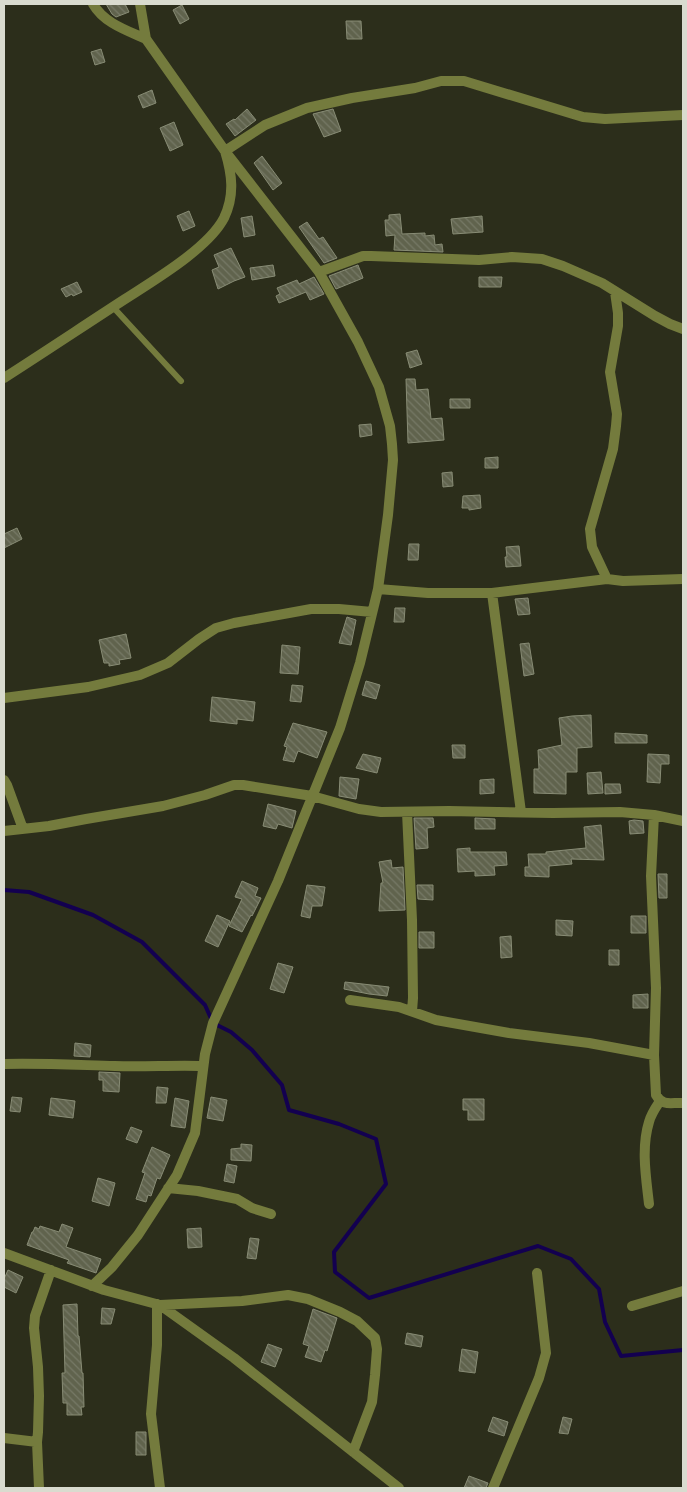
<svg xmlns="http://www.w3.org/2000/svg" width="687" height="1492" font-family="'Roboto Serif',serif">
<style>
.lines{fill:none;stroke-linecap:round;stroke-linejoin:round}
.stream{stroke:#130050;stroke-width:4}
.building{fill:url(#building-back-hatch);stroke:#888c75}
.service{stroke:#747b3d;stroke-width:6}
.minor{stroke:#747b3d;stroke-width:10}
</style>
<defs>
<pattern id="building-back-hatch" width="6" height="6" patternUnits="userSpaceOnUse" patternTransform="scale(1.25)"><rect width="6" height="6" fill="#60634d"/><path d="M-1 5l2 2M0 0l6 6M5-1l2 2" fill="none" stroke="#767966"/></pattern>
</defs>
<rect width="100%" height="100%" fill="#2c2e1b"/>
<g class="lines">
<!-- stream -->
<path class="stream" d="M4,890L29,892L93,915L142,942L205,1005L213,1023L231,1032L252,1050L282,1085L289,1110L339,1124L376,1139L386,1184L334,1252L335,1272L369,1298L538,1246L571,1259L599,1289L605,1322L621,1356L683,1350"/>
</g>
<!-- building -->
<path class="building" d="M106,4H125L129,12L116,17L112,14Z
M182,5L189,19L180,24L173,10Z
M346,21H361L362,39H347Z
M101,49L105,62L95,65L91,52Z
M152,90L156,103L143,108L138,96Z
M247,109L256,120L235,136L226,124L234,119L235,120Z
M333,109L341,131L324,137L313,114Z
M174,122L183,145L170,151L160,128Z
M262,156L282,183L273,190L254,163Z
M189,211L195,226L183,231L177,216Z
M400,214L402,234L425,233V236L434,235L435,245L442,244L443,252L394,250L395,235L386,236L385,220H389V215Z
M252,216L255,235L244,237L241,218Z
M482,216L483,232L453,234L451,219Z
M307,222L319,239L323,237L337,258L324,263L299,227Z
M231,248L245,277L234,281L218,289L212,270L219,267L214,255Z
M273,265L275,276L252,280L250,268Z
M358,265L363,278L336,289L329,276Z
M314,277L324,294L310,300L306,292L279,303L276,296L280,294L277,288L297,280L299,284Z
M479,277H502L501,287H479Z
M77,282L82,292L73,296L72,294L66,297L61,289Z
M417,350L422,364L410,368L406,353Z
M406,379H415L416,390L428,389L431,419L442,418L444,440L408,443Z
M450,399H470V408H450Z
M371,424L372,435L360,437L359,425Z
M498,457V468H485V458Z
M452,472L453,486L443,487L442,473Z
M480,495L481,508L469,510V508H462L463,496Z
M17,528L22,539L4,548V534Z
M409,544H419L418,560H408Z
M519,546L521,566L506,567L505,557H507L506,547Z
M528,598L530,614L518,615L515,599Z
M395,608H405L404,622H394Z
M347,617L356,620L351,645L339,643Z
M126,634L131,658L119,660L120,664L109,666V663H104L99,640Z
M529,643L534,674L524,676L520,644Z
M282,645L300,647L298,674L280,673Z
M366,681L380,685L376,699L362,695Z
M292,685L303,686L301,702L290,701Z
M212,697L255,702L253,721L237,719V724L210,721Z
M591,715L592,747L577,748V772H566V794L534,793V769H539L538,750L562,745L559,718L572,716Z
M293,723L327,732L317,758L298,751L294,762L283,760L287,747L284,746Z
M615,733L647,735V743H615Z
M452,745H465V758H453Z
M363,754L381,758L377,773L356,768Z
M648,754L669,755V764H661L660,783L647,782Z
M601,772L603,793L588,794L587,773Z
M340,777L359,779L356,799L339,796Z
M494,779V793L480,794V780Z
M605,784H620L621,793L605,794Z
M268,804L296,811L292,828L278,824L276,829L263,826Z
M414,818H433L434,827L427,828L428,848L416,849Z
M475,818L495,819V829H475Z
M634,820L643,821L644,833L630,834L629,821Z
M601,825L604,860L571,859L572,864L549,866V877L525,876V867H529L528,854H546V852L586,848L584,827Z
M470,848V852H506L507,865L494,866L495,875L475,876V871L458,872L457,849Z
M391,860L392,868L403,867L405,910L379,911L381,883H383L379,862Z
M658,874H667V898H659Z
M242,881L258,888L255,896L261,898L252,916L251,915L242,932L229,926L242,899L235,897Z
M307,885L325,887L322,906H312L310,918L301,916Z
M417,885H433V900L418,899Z
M217,915L230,921L218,947L205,941Z
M631,916H646V933H631Z
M556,920L573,921L572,936L556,935Z
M419,932H434V948H419Z
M511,936L512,957L501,958L500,937Z
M609,950H619V965H609Z
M278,963L293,967L284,993L270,989Z
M345,982L389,987L387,996L369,994L344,989Z
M648,994V1008H633V995Z
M75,1043L91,1045L90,1057L74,1056Z
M99,1072L120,1073L119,1092L103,1091V1080H99Z
M157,1087L168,1088L166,1103H156Z
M12,1097L22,1098L20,1112L10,1111Z
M211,1097L227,1100L223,1121L207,1118Z
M51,1098L75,1101L73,1118L49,1115Z
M175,1098L189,1101L185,1128L171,1126Z
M463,1099H484V1120H468V1110H463Z
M131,1127L142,1131L137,1143L126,1139Z
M241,1144L252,1145L251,1161L231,1160V1149L241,1148Z
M152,1147L170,1155L160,1179L157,1178L151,1196L148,1195L146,1202L136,1199L145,1173L142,1172Z
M227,1164L237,1166L234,1183L224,1181Z
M98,1178L115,1183L109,1206L92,1201Z
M62,1224L73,1228L66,1247L101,1259L96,1273L67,1263L69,1260L27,1245L32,1232H33L35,1227L39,1229L40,1226L59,1232Z
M201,1228L202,1247L188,1248L187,1229Z
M250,1238L259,1239L256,1259L247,1258Z
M8,1270L23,1277L16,1293L4,1287V1279Z
M77,1304L78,1336H79L82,1373H83L84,1407H81L82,1415H67V1403H63L62,1373H65L63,1305Z
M102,1308L115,1309L111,1324H101Z
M313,1309L337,1318L327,1351L325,1350L321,1362L305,1357L309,1346L303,1344Z
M407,1333L423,1336L421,1347L405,1344Z
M268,1344L282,1349L275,1367L261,1362Z
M462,1349L478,1352L475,1373L459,1371Z
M493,1417L508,1422L504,1436L488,1431Z
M563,1417L572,1419L568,1434L559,1433Z
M136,1432H146V1455H136Z
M469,1476L488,1483L486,1488H464Z"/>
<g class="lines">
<!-- service -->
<path class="service" d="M113,307L181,381"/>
<!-- minor -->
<path class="minor" d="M93,4C104,23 126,30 146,39
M319,272L363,256H371L479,260L512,257L542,259L563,266L602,283L655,316L670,324L683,329
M4,378C43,353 82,327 122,301C151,282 208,249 224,218C235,195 232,174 225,151L146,39L140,4
M607,579L592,547L590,529L613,449L616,426L617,414L610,372L618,326V313L615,292
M378,589L428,593H492L607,579L623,581L683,579
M492,593L521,812
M4,698L88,687L140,675L168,663L199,639L216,628L234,623L311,609H339L372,612
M4,780L7,785L23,829
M407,812L412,920L413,998L412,1011
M654,815L651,876L656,988L654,1055L656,1095C663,1107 672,1102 683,1103
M4,831L49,826L86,819L163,806L205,795L234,785H243L312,796L359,809L381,812L449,811L553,813L620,812L654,815L683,821
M350,1000L399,1007L436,1020L509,1033L589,1043L654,1055
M4,1064C41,1063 78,1065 115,1066C144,1067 174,1065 203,1066
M168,1188L198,1191L237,1199L252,1208L271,1214
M649,1204C646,1177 641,1148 649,1122C651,1114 656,1107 660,1101
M4,1253L104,1290L160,1305L234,1358L399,1488
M92,1286L112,1267L138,1235L177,1175L195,1133L205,1054L213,1023L278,881L340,728L360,663L378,589L388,515L393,460L392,444L390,426L379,387L358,342L319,272L225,151L265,125L307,108L352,98L415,88L441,81H464L583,117L605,119L683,115
M157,1304V1345L151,1414L160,1488
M160,1305L242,1301L288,1295L308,1299L340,1312L357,1321L375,1338L377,1349L375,1375L372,1402L353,1452
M632,1306L683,1291
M4,1438L37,1442
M39,1488L37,1442L38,1432L39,1396L38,1367L34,1328L35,1316L51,1270
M493,1488L539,1378L546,1353L537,1273"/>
</g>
<!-- border -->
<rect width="687" height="1492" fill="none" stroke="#d9dbcf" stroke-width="10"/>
</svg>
